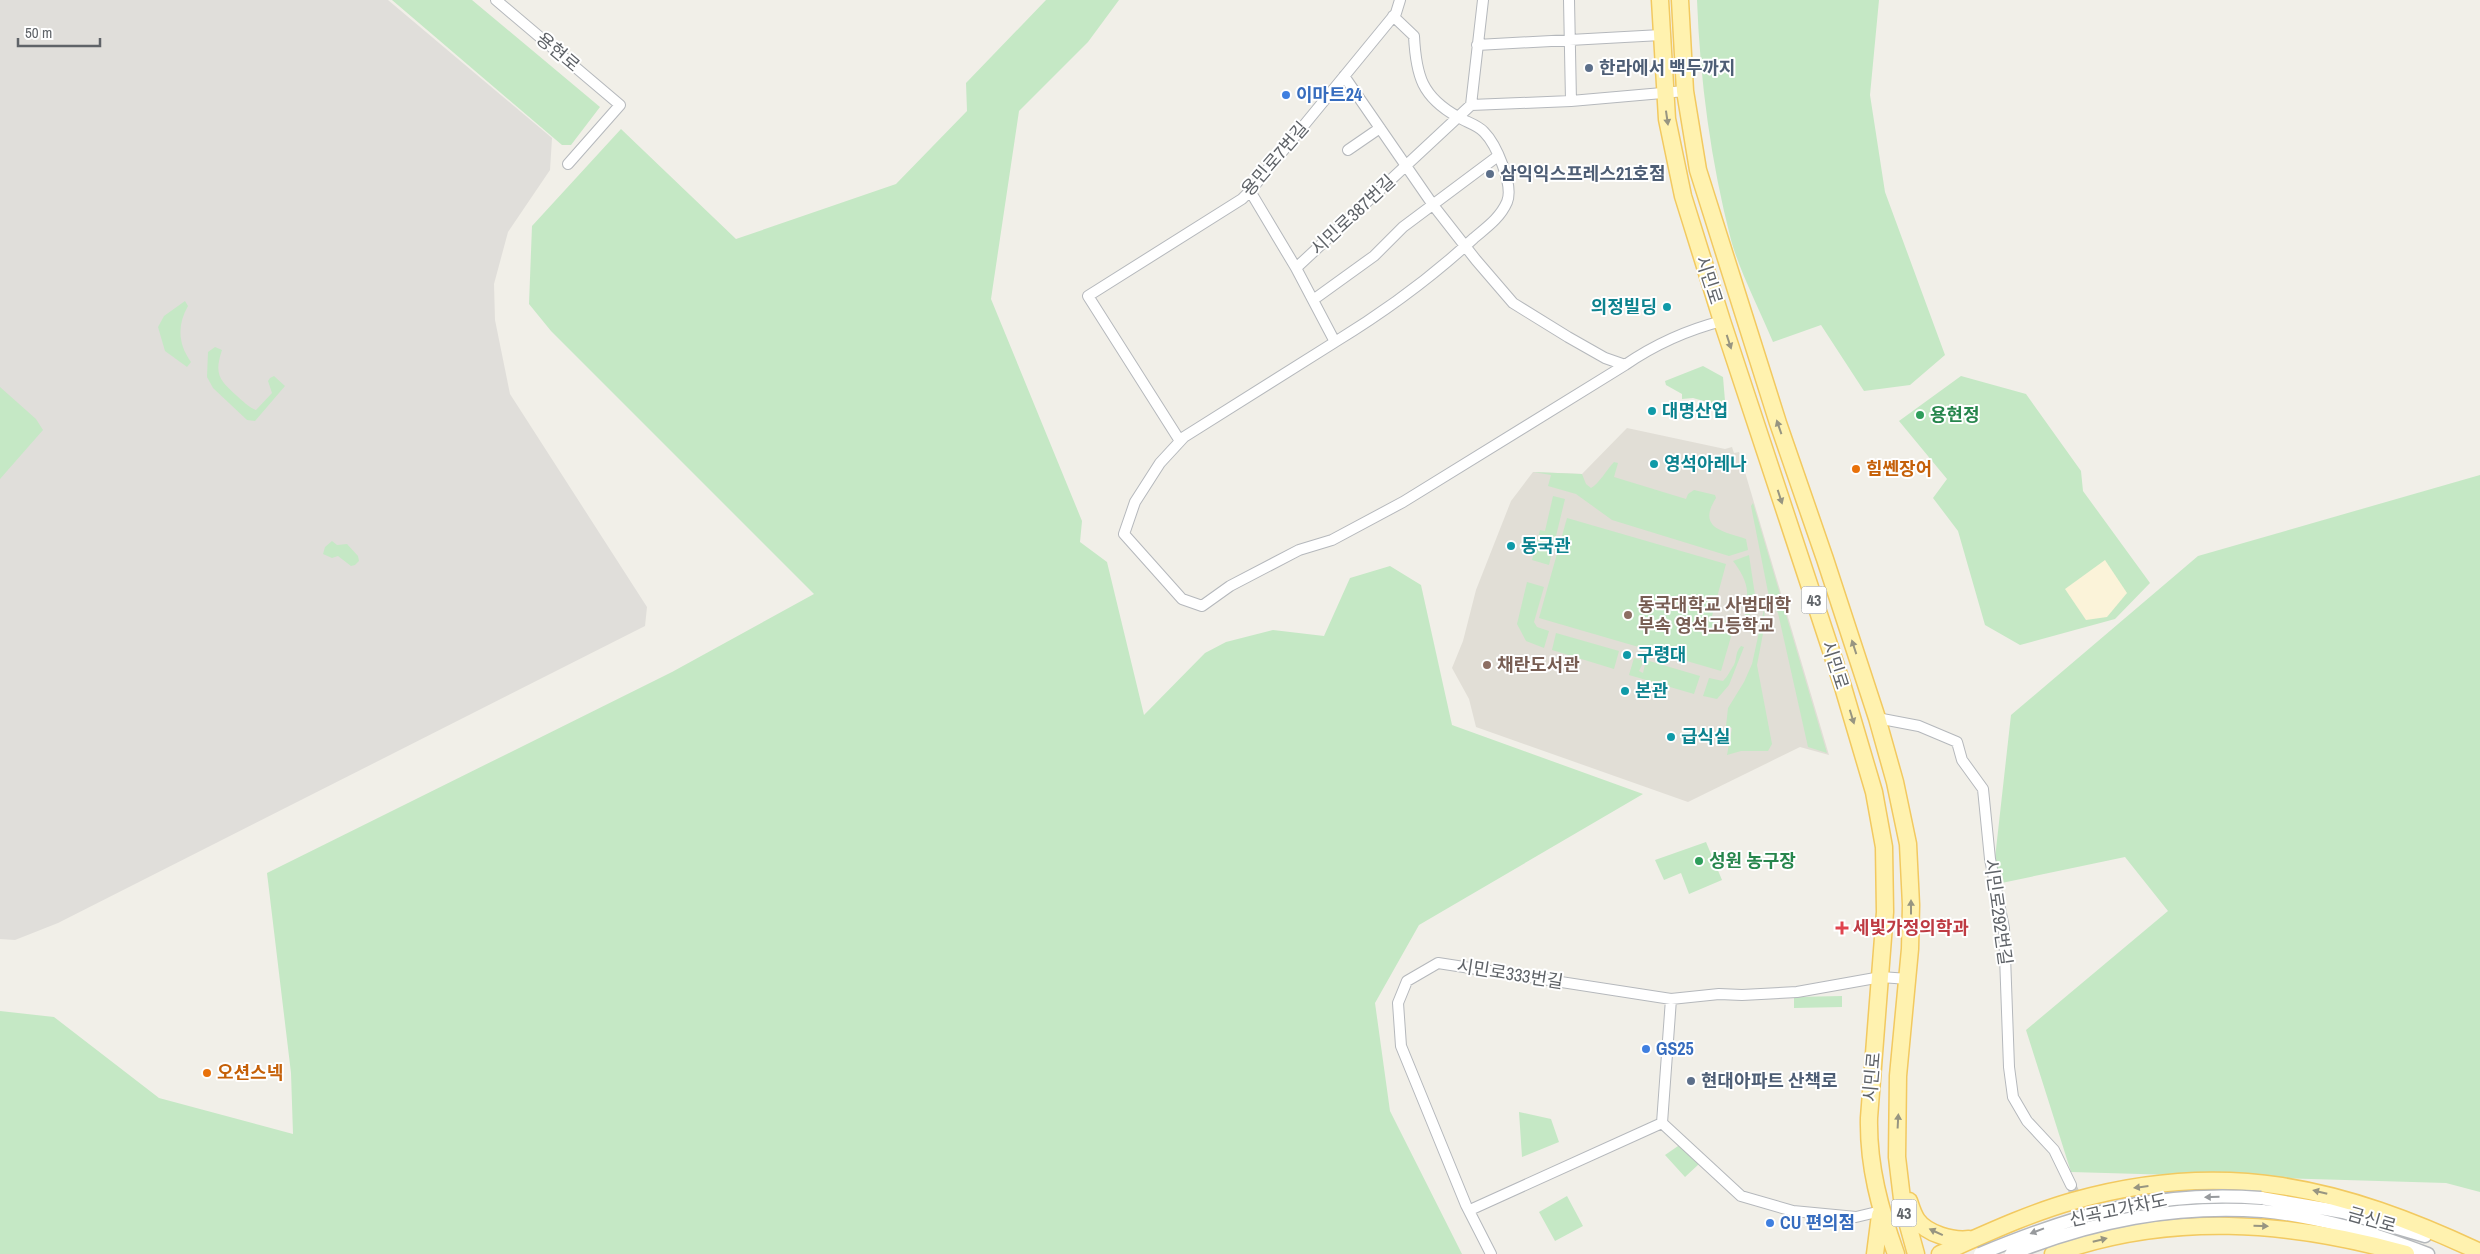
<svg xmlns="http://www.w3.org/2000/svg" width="2480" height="1254" font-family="'Archivo Narrow','Noto Sans KR',sans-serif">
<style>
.industrial{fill:#e0deda}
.education{fill:#e1ded6}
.green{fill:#c5e8c5}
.sand{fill:#fbf3d9}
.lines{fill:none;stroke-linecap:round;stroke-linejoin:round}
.minor-tunnel{stroke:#ccccc8;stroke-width:10;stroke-dasharray:10 5;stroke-linecap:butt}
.minor-casing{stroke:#b5b8bc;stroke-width:12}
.tertiary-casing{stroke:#b5b8bc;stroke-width:15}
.primary-casing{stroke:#f2c960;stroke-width:19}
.minor{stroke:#fff;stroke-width:10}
.tertiary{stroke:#fff;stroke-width:12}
.primary{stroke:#fff2af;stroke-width:16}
.tertiary-bridge-casing{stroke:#b5b8bc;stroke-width:15;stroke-linecap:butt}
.tertiary-bridge{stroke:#fff;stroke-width:12}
.oneway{fill:#979581}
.oneway2{fill:#979a9d}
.service-dot{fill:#5c6f8a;stroke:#fff;stroke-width:2}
.shop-dot{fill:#3f7fe0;stroke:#fff;stroke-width:2}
.culture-dot{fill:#0f9aa8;stroke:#fff;stroke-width:2}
.leisure-dot{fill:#2e9e5b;stroke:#fff;stroke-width:2}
.food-dot{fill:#e8710a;stroke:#fff;stroke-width:2}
.education-dot{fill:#8d6e63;stroke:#fff;stroke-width:2}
.health-dot{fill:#e0444e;stroke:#fff;stroke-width:2}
.labels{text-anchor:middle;stroke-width:4;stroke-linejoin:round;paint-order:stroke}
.shield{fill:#fff;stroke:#8f9295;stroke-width:1}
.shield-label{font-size:16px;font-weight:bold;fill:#5f6368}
.street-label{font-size:18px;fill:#5f6368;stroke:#fff}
.service-label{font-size:18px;font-weight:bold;fill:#4e5e75;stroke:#fff;text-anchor:start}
.shop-label{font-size:18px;font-weight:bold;fill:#366cbe;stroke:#fff;text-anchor:start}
.culture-label{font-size:18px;font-weight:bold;fill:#0d838f;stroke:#fff;text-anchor:start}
.leisure-label{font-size:18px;font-weight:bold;fill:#27864d;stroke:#fff;text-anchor:start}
.food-label{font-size:18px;font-weight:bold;fill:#c56008;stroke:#fff;text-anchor:start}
.education-label{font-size:18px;font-weight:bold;fill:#785e54;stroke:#fff;text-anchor:start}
.health-label{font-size:18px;font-weight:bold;fill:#be3a42;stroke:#fff;text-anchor:start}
</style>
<rect width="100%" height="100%" fill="#f1efe8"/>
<!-- industrial -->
<path class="industrial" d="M0,0H388L552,138L550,170L508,232L494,284L495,320L510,394L647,607L645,626L58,923L15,940L0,939Z"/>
<!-- education -->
<path class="education" d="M1627,428L1725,449L1732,447L1734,453L1739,452L1829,755L1800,747L1688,802L1476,727L1469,699L1452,668L1463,641L1476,590L1511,501L1533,472L1582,474Z"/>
<!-- green -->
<path class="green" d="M392,0H472L600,107L571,145H562Z
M1046,0H1119L1088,42L1019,111L991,299L1082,521L1080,542L1107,562L1144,715L1205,653L1226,642L1273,630L1324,636L1350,578L1390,566L1421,585L1452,725L1643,794L1419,925L1375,1003L1390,1111L1462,1254H0V1011L54,1017L159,1098L293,1134L291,1073L267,873L672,672L814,594L551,331L529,304L532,226L621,129L736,239L896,184L967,111L966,83Z
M1697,0H1879L1870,95L1885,192L1945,355L1910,385L1864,391L1821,325L1773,342C1760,311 1740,272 1731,240C1711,162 1700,81 1697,0Z
M185,301L188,306C177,325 178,344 191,362L187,367L165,351L158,327L164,316Z
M215,347L222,350C214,374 219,380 237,396C243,401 248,407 256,410L272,393L268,381L270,378L274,376L285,386L255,421L247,420L213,388L207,377L208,352Z
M1703,366L1723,377L1725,401L1718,405L1693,398L1682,399V394L1666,385L1665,381Z
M1961,376L2026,394L2081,471L2083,491L2150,583L2115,619L2020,645L1985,625L1958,531L1933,498L1947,479L1899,421Z
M0,387L36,419L43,430L0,479Z
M1614,462L1618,463L1614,477L1686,499L1688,494L1694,490L1715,495L1716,498C1697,528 1722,531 1746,539L1748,550L1729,556L1612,520L1576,494L1548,486L1551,475L1533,472L1582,474L1586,484L1591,488C1599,484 1607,469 1614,462Z
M2480,475V1192L2446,1183L2071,1172L2026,1030L2168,911L2125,857L1992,885L2011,715L2198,556Z
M1553,496L1565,499L1549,565L1532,560L1540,530L1545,531Z
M1753,503L1827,753L1808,747L1778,613L1769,597L1751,506Z
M1567,518L1726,564L1712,616L1735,623L1721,671L1539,618Z
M332,541L337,545L347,544L358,556L359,561L355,565L351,566L338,556L332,558L323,554L325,547Z
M1749,555L1755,595L1748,623L1746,624C1743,613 1747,606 1747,595C1748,583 1740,570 1733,561Z
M1527,582L1544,587L1534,622L1537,627L1549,631L1544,648L1526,641L1517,624Z
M1764,609L1765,623L1757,665L1772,744L1768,751H1741L1727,755L1732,728L1726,726L1728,708L1744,682L1752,664Z
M1556,633L1619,651L1614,669L1552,650Z
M1741,646L1744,647L1729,685L1717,699L1703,696L1709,678L1723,681C1727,677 1729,673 1732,668C1738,661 1734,653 1741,646Z
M1634,658L1644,661L1639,671L1643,673L1646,660L1700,676L1694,694L1629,675Z
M1706,842L1722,880L1689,894L1681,873L1664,880L1655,860Z
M1842,996V1007L1794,1008V997Z
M1519,1112L1551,1119L1559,1142L1522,1157Z
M1681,1144L1699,1164L1685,1177L1665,1155Z
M1567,1196L1583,1226L1555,1241L1539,1212Z"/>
<!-- sand -->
<path class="sand" d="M2105,560L2127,593L2107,617L2086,620L2065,589Z"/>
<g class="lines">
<!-- minor-tunnel -->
<path class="minor-tunnel" d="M2071,1185L2088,1223"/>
<defs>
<path id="minor" d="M496,0L620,105L568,164
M1569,0L1571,101
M1477,45L1661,35
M1344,76L1433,205L1476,260L1513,303L1568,337L1605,358L1625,365C1654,345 1687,330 1722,321
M1471,105L1483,0
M1348,150L1380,128
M1250,191L1296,268
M1313,300L1374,256L1403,227L1498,156
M1335,342C1384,312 1432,277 1474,238C1487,227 1500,218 1507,202C1514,185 1496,144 1484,132C1478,125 1466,122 1458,117C1422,97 1416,76 1414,36L1393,16
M1625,365L1403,502L1332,540L1299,550L1230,586L1202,606L1182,599L1124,534L1135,502L1160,463L1184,437L1335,342L1296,268L1471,105L1571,101L1685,91
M1180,441L1088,296L1242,199L1250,191L1396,13L1400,0
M1877,718L1919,726L1957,742L1962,760L1983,789L1990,859L2004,928L2009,1067L2013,1097L2027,1121L2054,1150L2071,1185
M1671,999L1662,1123L1741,1196L1793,1211L1856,1217L1881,1211
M1470,1210L1662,1123
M1491,1254L1466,1205L1401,1046L1398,1003L1407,981L1438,963L1671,999L1719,994L1742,995L1797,992L1881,977L1908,979"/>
<path id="tertiary" d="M2261,1198L2343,1212L2425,1236
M2262,1211C2322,1217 2372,1233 2428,1254"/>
<path id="primary" d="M1660,0L1667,119L1683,196L1722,321L1843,687L1874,792L1884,847L1885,912L1869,1118C1868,1166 1880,1209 1896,1254
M1680,0L1685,91L1698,170L1778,423L1825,559L1877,718L1895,782L1908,844L1911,905L1910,949L1898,1076L1897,1157L1903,1207L1916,1254
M1909,1201C1911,1207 1913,1214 1917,1220C1927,1234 1953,1241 1969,1239
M1875,1254L1880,1215
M1940,1254C1983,1235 2027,1214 2073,1201C2225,1158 2341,1187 2480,1252
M2053,1254C2169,1212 2289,1221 2406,1254"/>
</defs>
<!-- minor casing -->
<use href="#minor" class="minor-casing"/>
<!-- tertiary casing -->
<use href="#tertiary" class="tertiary-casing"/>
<!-- primary casing -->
<use href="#primary" class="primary-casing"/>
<!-- minor -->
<use href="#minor" class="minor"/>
<!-- tertiary -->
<use href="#tertiary" class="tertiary"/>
<!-- primary -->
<use href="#primary" class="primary"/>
<defs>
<path id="tertiary-bridge" d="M1980,1254C2076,1214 2156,1190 2261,1198
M2011,1254C2093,1221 2174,1205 2262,1211"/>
</defs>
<!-- tertiary-bridge casing -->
<use href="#tertiary-bridge" class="tertiary-bridge-casing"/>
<!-- tertiary-bridge -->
<use href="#tertiary-bridge" class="tertiary-bridge"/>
</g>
<!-- one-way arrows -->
<defs><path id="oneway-solid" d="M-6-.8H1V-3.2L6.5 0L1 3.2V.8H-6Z" transform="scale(1.25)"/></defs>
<g class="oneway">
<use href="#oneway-solid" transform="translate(1667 118) rotate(82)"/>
<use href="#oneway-solid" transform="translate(1729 342) rotate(72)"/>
<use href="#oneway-solid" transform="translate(1779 427) rotate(-109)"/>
<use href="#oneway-solid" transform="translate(1780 497) rotate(72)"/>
<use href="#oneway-solid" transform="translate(1854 647) rotate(-108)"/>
<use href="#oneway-solid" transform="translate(1852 717) rotate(73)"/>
<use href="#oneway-solid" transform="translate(1911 907) rotate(-90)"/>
<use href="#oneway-solid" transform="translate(1898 1121) rotate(-87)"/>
<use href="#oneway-solid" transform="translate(2141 1187) rotate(173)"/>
<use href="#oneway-solid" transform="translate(2320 1192) rotate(-166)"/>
<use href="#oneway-solid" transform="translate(2261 1226) rotate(2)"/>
<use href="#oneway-solid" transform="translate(1936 1232) rotate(-155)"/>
<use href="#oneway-solid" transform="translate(2100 1240) rotate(-14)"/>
</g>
<g class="oneway2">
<use href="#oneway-solid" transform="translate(2212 1197) rotate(179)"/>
<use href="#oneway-solid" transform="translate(2037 1231) rotate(159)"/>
</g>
<!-- markers -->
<g class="service-dot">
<circle cx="1589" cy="68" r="5"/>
<circle cx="1490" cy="174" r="5"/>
<circle cx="1691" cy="1081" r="5"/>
</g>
<g class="shop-dot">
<circle cx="1286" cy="95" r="5"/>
<circle cx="1646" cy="1049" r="5"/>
<circle cx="1770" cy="1223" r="5"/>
</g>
<g class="culture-dot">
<circle cx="1667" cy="307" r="5"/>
<circle cx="1652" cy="411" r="5"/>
<circle cx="1654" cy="464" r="5"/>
<circle cx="1511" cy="546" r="5"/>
<circle cx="1627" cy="655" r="5"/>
<circle cx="1625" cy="691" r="5"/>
<circle cx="1671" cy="737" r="5"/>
</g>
<g class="leisure-dot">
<circle cx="1920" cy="415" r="5"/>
<circle cx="1699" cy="861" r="5"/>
</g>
<g class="food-dot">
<circle cx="1856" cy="469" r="5"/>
<circle cx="207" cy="1073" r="5"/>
</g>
<g class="education-dot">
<circle cx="1628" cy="615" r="5"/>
<circle cx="1487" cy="665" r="5"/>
</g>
<path class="health-dot" d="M1839.5 920.5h5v5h5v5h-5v5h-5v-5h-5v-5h5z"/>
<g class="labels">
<!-- shield labels -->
<g class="shield">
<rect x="1801.5" y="586.5" width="25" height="27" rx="4"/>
<rect x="1891.5" y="1199.5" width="25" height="27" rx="4"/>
</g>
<g class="shield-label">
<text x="1814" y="606">43</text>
<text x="1904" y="1219">43</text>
</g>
<!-- street labels -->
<g class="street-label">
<text transform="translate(558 52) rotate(40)" y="6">용현로</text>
<text transform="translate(1275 159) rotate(-49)" y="6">용민로7번길</text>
<text transform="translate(1353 215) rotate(-43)" y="6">시민로387번길</text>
<text transform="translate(1709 280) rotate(72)" y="6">시민로</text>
<text transform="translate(1835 665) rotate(72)" y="6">시민로</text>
<text transform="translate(1998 912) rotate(82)" y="6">시민로292번길</text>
<text transform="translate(1510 974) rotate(9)" y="6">시민로333번길</text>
<text transform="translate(1872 1077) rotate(-85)" y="6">시민로</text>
<text transform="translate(2118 1210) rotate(-12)" y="6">신곡고가차도</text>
<text transform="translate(2372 1220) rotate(16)" y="6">금신로</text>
</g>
<!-- service labels -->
<g class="service-label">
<text x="1599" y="74">한라에서 백두까지</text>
<text x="1500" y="180">삼익익스프레스21호점</text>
<text x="1701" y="1087">현대아파트 산책로</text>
</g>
<!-- shop labels -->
<g class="shop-label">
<text x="1296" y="101">이마트24</text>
<text x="1656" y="1055">GS25</text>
<text x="1780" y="1229">CU 편의점</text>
</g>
<!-- culture labels -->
<g class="culture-label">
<text x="1657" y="313" text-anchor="end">의정빌딩</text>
<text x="1662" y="417">대명산업</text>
<text x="1664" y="470">영석아레나</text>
<text x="1521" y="552">동국관</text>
<text x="1637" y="661">구령대</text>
<text x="1635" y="697">본관</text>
<text x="1681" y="743">급식실</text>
</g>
<!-- leisure labels -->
<g class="leisure-label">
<text x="1930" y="421">용현정</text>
<text x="1709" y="867">성원 농구장</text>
</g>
<!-- food labels -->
<g class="food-label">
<text x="1866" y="475">힘쎈장어</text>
<text x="217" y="1079">오션스넥</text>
</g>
<!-- education labels -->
<g class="education-label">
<text x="1638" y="611">동국대학교 사범대학<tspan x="1638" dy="21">부속 영석고등학교</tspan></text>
<text x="1497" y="671">채란도서관</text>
</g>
<!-- health labels -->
<g class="health-label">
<text x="1853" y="934">세빛가정의학과</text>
</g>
</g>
<!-- scale -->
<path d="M18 38v8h82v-8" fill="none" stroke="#5f6368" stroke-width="2.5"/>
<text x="25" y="38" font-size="15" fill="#5f6368" stroke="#ffffff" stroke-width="4" paint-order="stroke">50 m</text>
</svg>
